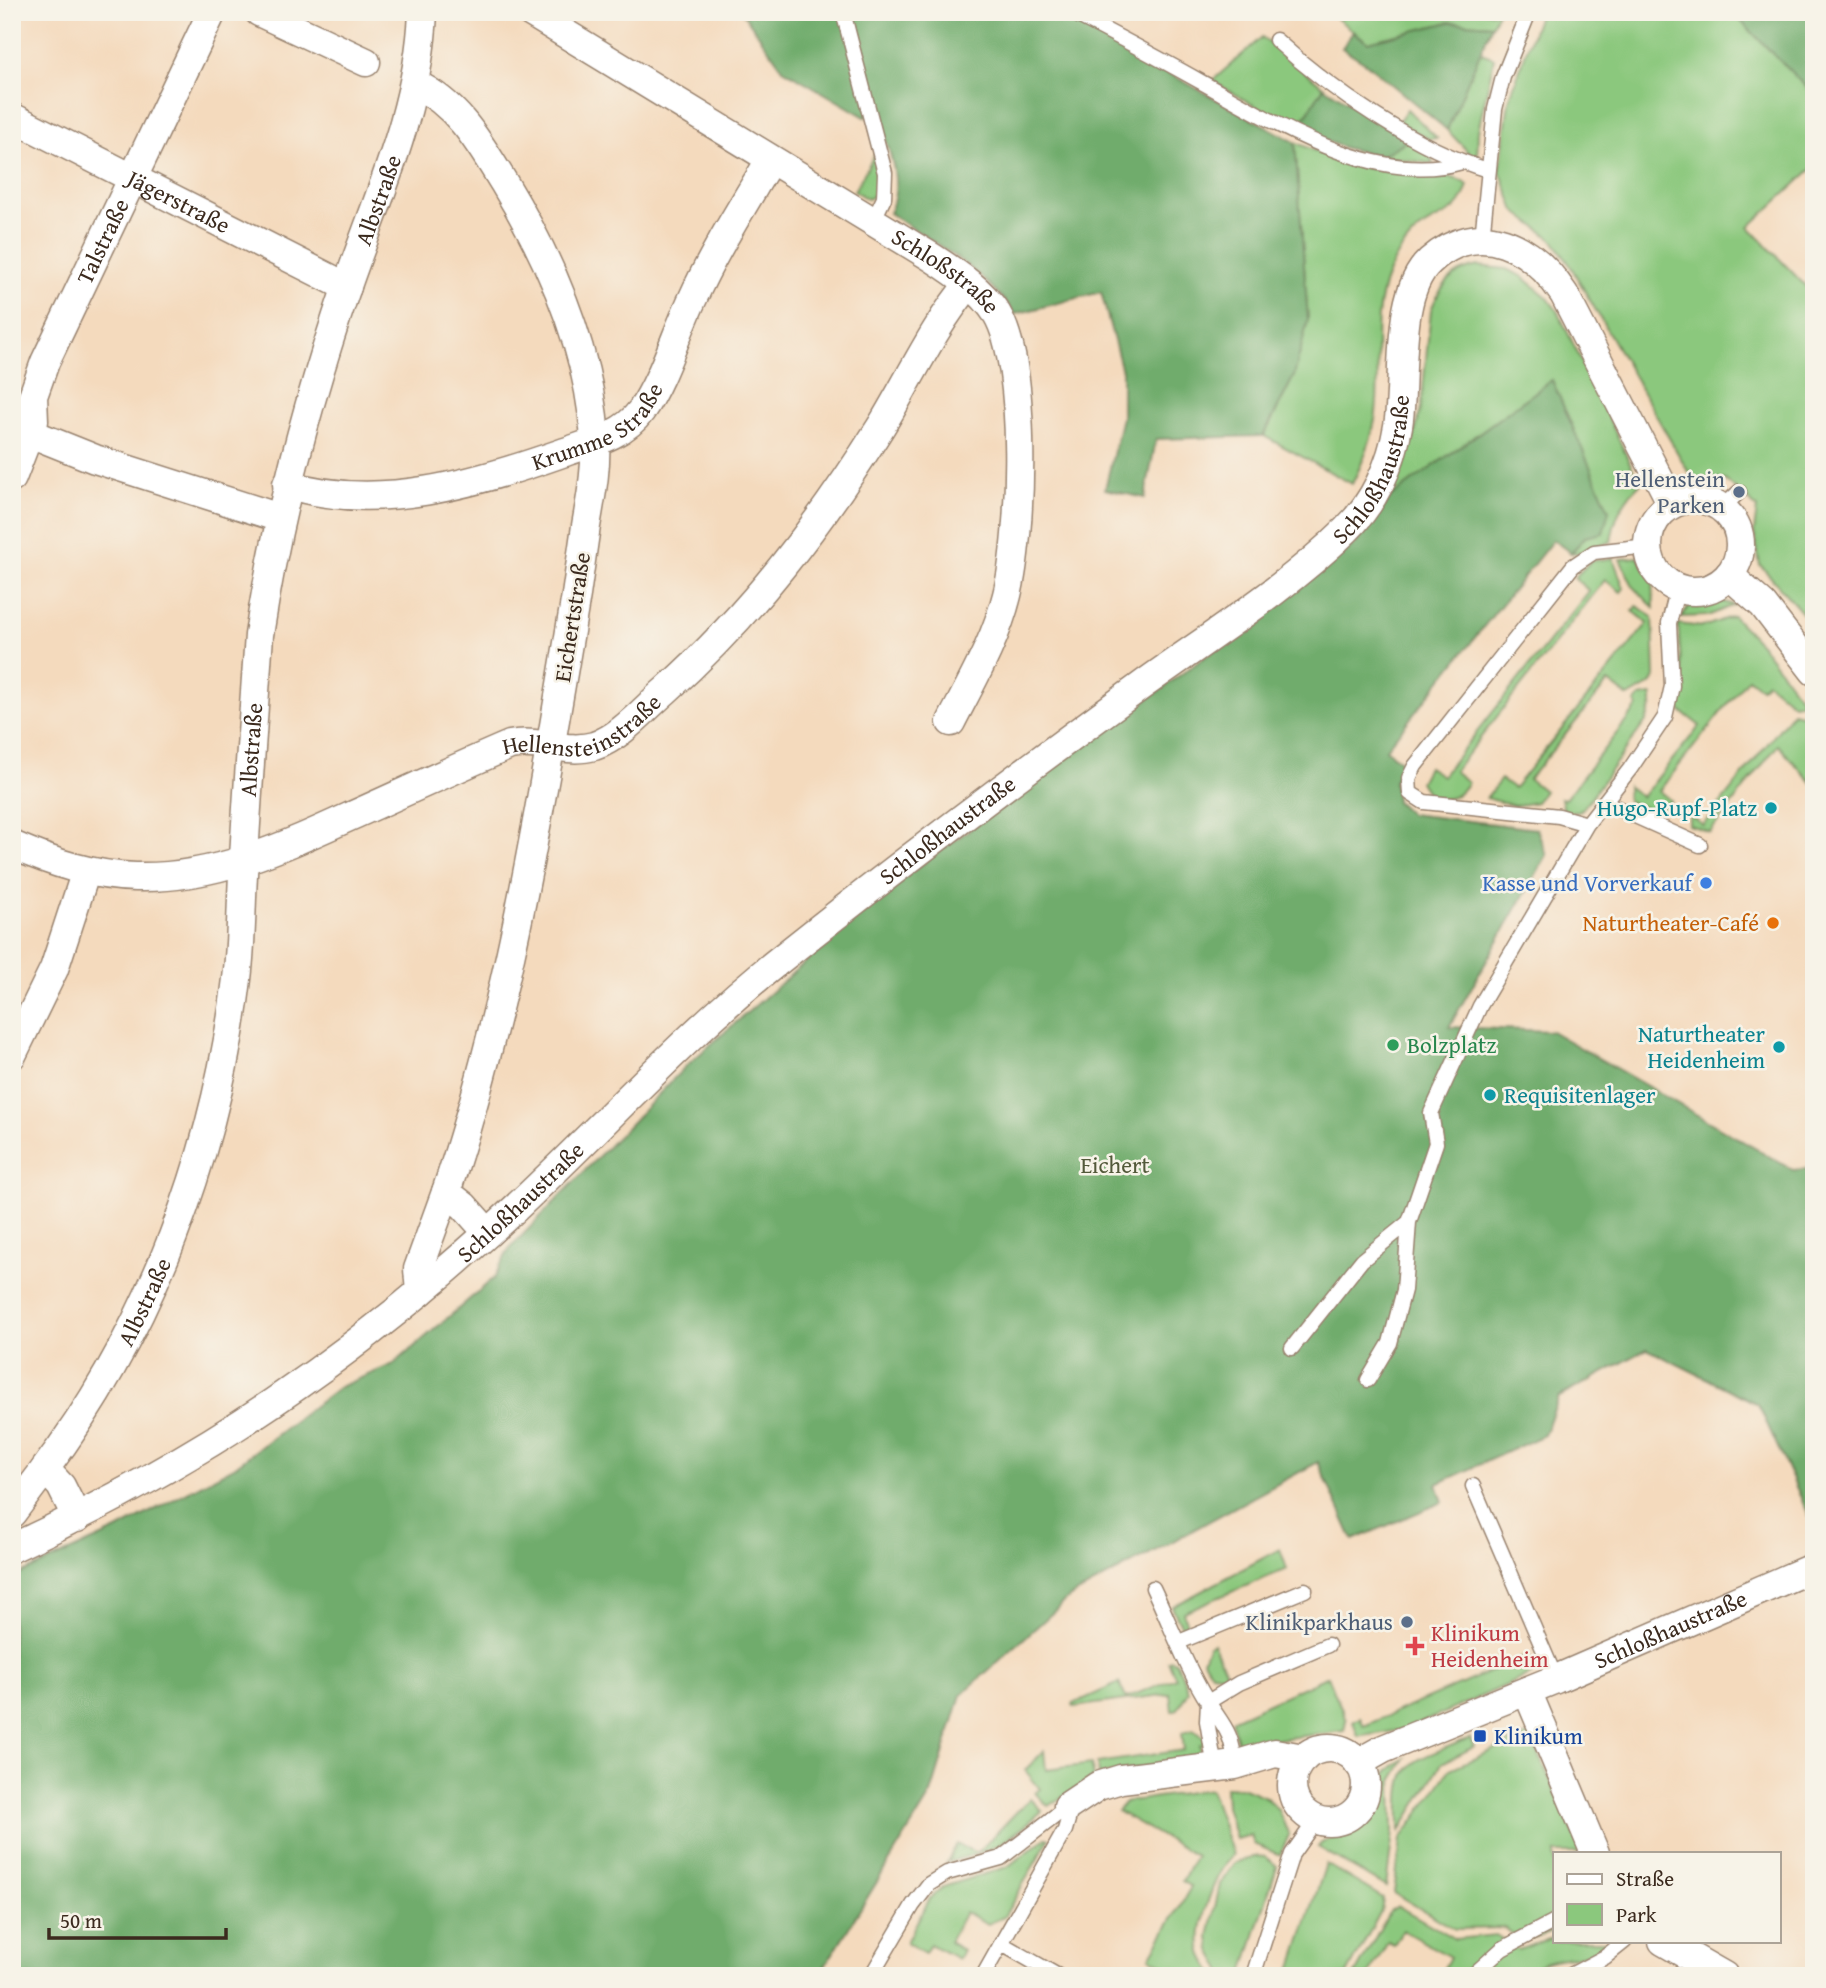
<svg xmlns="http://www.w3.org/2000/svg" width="1826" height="1988" font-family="'Gentium Book Plus',serif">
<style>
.green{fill:#8bc87d;stroke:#63794e;stroke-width:2}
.forest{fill:#70ac6c;stroke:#566b45;stroke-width:2}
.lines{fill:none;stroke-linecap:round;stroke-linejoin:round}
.lane-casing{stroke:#98826e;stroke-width:17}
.street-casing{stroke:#98826e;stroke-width:31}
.lane{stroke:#fff;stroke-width:14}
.street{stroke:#fff;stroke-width:28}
.service-dot{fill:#5c6f8a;stroke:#f7f3e8;stroke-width:2.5}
.culture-dot{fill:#0f9aa8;stroke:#f7f3e8;stroke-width:2.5}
.shop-dot{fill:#3f7fe0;stroke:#f7f3e8;stroke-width:2.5}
.food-dot{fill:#e8710a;stroke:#f7f3e8;stroke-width:2.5}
.leisure-dot{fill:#2e9e5b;stroke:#f7f3e8;stroke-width:2.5}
.health-dot{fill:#e0444e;stroke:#f7f3e8;stroke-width:2.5}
.transit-dot{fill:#1a4fb4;stroke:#f7f3e8;stroke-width:2.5}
.labels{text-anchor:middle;stroke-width:5;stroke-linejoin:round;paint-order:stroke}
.street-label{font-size:23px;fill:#3b2a1e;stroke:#f7f3e8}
.service-label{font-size:23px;fill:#4e5e75;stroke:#f7f3e8;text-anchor:end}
.culture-label{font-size:23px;fill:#0d838f;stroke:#f7f3e8;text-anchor:end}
.shop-label{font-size:23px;fill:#366cbe;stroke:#f7f3e8;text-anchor:end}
.food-label{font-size:23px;fill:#c56008;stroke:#f7f3e8;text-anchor:end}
.leisure-label{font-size:23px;fill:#27864d;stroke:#f7f3e8;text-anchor:start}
.park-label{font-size:23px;fill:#53593a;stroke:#f7f3e8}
.health-label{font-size:23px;fill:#be3a42;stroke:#f7f3e8;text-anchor:start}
.transit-label{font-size:23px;fill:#164399;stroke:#f7f3e8;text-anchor:start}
</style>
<rect width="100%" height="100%" fill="#f7f3e8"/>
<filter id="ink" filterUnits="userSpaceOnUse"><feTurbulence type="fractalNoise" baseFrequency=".0143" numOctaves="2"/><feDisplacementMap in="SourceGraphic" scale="14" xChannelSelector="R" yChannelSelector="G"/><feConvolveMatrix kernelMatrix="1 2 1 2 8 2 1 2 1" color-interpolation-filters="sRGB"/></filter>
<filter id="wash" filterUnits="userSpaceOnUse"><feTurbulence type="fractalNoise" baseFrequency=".00686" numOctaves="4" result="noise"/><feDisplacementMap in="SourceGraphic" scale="28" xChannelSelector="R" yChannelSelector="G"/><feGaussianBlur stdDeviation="1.57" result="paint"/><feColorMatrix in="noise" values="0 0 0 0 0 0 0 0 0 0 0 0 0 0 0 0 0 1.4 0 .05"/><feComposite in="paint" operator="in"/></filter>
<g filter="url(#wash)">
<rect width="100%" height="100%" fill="#f4dabd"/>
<!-- green -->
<path class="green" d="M1328,12H1498L1492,25L1450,22L1368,42Z
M1540,12H1732L1814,95V167L1749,227L1814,295V626L1760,565L1754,532L1757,508L1725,480L1697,479L1688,471L1567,260L1552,239L1515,211L1500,171L1509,100Z
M1262,37L1324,87L1297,130L1212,81Z
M1480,52L1494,58L1478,131L1477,161L1447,130Z
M1407,109L1437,138L1429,139L1398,122Z
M1408,140L1429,153L1433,164L1381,156Z
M1295,142C1319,153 1346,164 1372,169C1398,173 1448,170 1468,185C1459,215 1445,212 1423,227C1407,239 1396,255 1388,274C1369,318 1382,367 1376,413C1373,437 1363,462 1352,484L1264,436L1294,376L1308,320Z
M875,154L878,194L868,199L854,191Z
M1478,266L1506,269L1522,276L1547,297L1558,312L1640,484C1622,500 1614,519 1611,542C1597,544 1585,554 1571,553L1585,537L1552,380L1391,497L1414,437L1421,408L1431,310C1440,286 1452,271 1478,266Z
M1638,557L1653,580L1654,608L1633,586L1620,559Z
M1613,558L1624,588L1621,592L1605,580L1454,771L1468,782C1459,797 1446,804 1428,794L1420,782L1428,767L1442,776L1589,591L1574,578L1591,561Z
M1706,597L1734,605L1708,616L1681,617L1694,601Z
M1637,606L1653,617L1655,677L1652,683L1628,697L1608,682L1529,779L1544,791L1536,802L1514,806L1486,798L1501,779L1514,788L1648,623L1633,611Z
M1733,616L1761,645L1804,702L1793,704L1767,682L1761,688L1748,678L1659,791L1671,801L1655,812L1627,801V786L1642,797L1700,726L1677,708L1682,676L1678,624L1703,627Z
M1652,695V705L1646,721L1584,807L1579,812H1564L1561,798L1565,799L1638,706L1635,702L1640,697Z
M1793,712L1814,717V785L1778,745L1710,832L1689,825V814L1703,825Z
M1280,1549L1287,1569L1183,1612L1188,1629L1184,1631L1172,1607Z
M1213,1643L1227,1675L1211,1673L1203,1660L1208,1647Z
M1529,1655L1534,1669L1532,1674L1407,1729L1358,1737L1353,1722L1360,1718L1364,1726Z
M1172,1660L1177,1663L1188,1691L1178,1709L1172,1711L1170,1694L1074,1707L1073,1704L1119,1683L1126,1698L1176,1678L1168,1661Z
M1328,1676L1346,1720L1344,1731L1238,1744L1231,1720Z
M1194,1730L1205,1738L1206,1744L1200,1745L1201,1758L1098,1775L1097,1763L1184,1750L1182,1733Z
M1530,1734L1582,1853H1555V1930L1524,1941L1504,1928L1455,1929L1394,1893L1401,1839L1450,1769Z
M1470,1738L1474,1747L1442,1763L1400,1831C1398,1756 1404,1766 1470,1738Z
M1044,1751L1046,1770L1091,1764L1094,1777L1048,1806L1035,1793L1040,1789L1025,1770Z
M1405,1759L1392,1781L1393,1832L1386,1887L1318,1847C1328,1833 1354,1838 1366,1823C1386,1799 1370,1777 1405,1759Z
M1225,1787L1244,1788L1266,1797L1278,1810L1289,1835L1280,1855L1254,1844L1251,1835L1236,1839L1226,1806Z
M1210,1789L1233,1855C1215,1872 1195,1927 1202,1952C1204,1960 1211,1969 1215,1976H1182L1150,1957L1191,1887L1182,1881L1196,1856L1117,1811L1125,1802Z
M1030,1798L1042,1811C1006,1843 994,1851 947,1862L957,1844L977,1853Z
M1046,1838L1049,1839L1004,1917L988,1924L965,1912L949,1942L963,1950L958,1959L930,1944L925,1953L906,1942L930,1898L943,1887L1007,1867Z
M1254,1856L1265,1857L1277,1866L1242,1976H1225L1211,1950L1209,1937L1220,1884L1235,1863Z
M1326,1864L1383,1898L1381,1911L1346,1976H1277L1290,1973Z
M1398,1906L1455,1939L1496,1935L1518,1950L1555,1937V1941H1607C1592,1965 1545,1949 1527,1976H1448L1442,1972L1450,1957L1402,1930L1394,1945L1388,1942L1368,1976H1354L1390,1911Z"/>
<!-- forest -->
<path class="forest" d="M742,12H1056L1295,142L1308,320L1294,376L1263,436L1156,439L1145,498L1105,489L1122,417V371L1101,292L1015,314C983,269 934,243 889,213C905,183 887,146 878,115L865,117L783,69Z
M1732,12H1814V95Z
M1450,22L1492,25L1447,130L1366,63L1342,48L1353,32L1368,42Z
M1324,87L1408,140L1381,156L1345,148L1297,130Z
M1552,380L1609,510L1603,533L1585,537L1571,553L1553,540L1386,749L1405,765L1394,781L1396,801L1410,814L1537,829L1547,855L1449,1027L1551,1031L1793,1170L1814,1168V1526L1758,1404L1647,1349L1559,1397L1544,1435L1437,1484L1443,1502L1353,1540L1318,1462L1070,1597L961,1695L931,1794L819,1976H12V1578L117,1530L234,1467L339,1387L394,1364L494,1278L509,1249L686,1066L895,884L1329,566L1357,542L1391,497Z"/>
</g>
<g filter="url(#ink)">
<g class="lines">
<defs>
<path id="lane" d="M843,12L885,173L884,198L873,221
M1071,12C1115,35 1159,58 1203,83C1275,123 1375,187 1462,162
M1276,40C1329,89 1418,150 1488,170
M1482,239L1495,109L1503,77L1529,12
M1722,508L1739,492
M1604,802L1700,845
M1587,824L1559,816L1424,802L1410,793L1409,778L1415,766L1573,566L1594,552L1648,546
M1292,1348L1362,1260L1409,1222
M1368,1380L1390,1343L1404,1290L1409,1222L1436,1143L1431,1113L1480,1006L1587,824L1630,769L1665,717L1672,686L1669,623L1678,587
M1473,1486L1556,1679
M1153,1588C1169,1621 1188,1672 1208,1702C1225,1728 1232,1732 1235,1765
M1179,1642L1305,1590
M1208,1702L1239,1683L1328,1645
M1208,1702L1207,1721L1215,1768
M1002,1944L1058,1976
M871,1976L913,1905L929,1884L947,1873L1001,1858L1068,1806
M983,1976L1065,1830L1070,1813L1068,1806
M1253,1976L1292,1854L1316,1820
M1472,1976L1502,1949L1555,1921
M1569,1976L1605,1957L1625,1941"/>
<g id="street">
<path d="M259,12L366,62"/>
<path id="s1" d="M530,12L933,258C956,273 982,290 997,314C1028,367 1022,535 1007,595C996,640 972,681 951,722"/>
<path d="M415,84C458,104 480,144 504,183C550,259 589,349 595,438C597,468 591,497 586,526C580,571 573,616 565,661C535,840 504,1019 446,1192L464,1206L488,1233"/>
<path id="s2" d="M12,117L347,287"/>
<path d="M30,433L95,459L280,518"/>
<path id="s3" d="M12,478L34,421L33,396L45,362L212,12"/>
<path id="s4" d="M287,484C376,513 477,483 562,453C590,443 623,436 641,411C662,381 676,334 692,300C714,251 743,206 770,160"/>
<circle cx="1694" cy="545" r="46"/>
<path d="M1729,575L1763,605L1814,671"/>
<path id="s5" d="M12,845C51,862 92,876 136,877C213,879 281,848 349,817C403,793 456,768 510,745C538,739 567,754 594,746C621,737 644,709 665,691C751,614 819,525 880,428C909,381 933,327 969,284"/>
<path d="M12,1055L54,969L86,871"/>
<path d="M420,1292L418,1269L446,1192"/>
<path d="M12,1513L45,1469"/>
<path id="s6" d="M77,1518L61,1486L45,1469C151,1328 216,1154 237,979C242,939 241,898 244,858C248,783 254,709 259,635C277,516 308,400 347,286C378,196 419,109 423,12"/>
<path id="s7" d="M12,1548C203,1460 354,1357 508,1215C601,1129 683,1036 782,958C900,864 1020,774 1141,686C1210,636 1286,589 1346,530C1374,503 1392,464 1398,426C1406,380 1394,294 1430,261C1480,216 1533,247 1564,294L1672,504"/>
<path d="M1527,1691L1595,1853"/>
<circle cx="1329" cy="1785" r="37"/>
<path id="s8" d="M1358,1763L1383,1749L1556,1679L1814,1567"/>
<path d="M1068,1806L1098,1786L1121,1779L1235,1765L1275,1753L1304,1758"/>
<path d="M1663,1941L1724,1976"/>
</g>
</defs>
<!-- lane casing -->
<use href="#lane" class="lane-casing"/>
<!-- street casing -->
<use href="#street" class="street-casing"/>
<!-- lane -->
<use href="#lane" class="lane"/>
<!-- street -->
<use href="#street" class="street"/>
</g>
</g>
<!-- markers -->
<g class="service-dot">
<circle cx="1739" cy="492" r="7"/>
<circle cx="1407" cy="1622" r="7"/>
</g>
<g class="culture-dot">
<circle cx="1771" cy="808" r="7"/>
<circle cx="1779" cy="1047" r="7"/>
<circle cx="1490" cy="1095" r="7"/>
</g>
<circle class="shop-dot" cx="1706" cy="883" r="7"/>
<circle class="food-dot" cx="1773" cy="923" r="7"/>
<circle class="leisure-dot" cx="1393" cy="1045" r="7"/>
<path class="health-dot" d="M1411.5 1635.5h7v7h7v7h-7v7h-7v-7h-7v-7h7z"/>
<rect class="transit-dot" x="1473" y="1729" width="14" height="14" rx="3.5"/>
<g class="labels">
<!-- street labels -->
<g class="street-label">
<text dy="8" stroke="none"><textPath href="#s6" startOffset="1388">Albstraße</textPath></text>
<text dy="8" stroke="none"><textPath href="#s2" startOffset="187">Jägerstraße</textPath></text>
<text dy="8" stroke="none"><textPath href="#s3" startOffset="256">Talstraße</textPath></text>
<text dy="8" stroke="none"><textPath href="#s1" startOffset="490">Schloßstraße</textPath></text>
<text dy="8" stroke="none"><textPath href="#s4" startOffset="327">Krumme Straße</textPath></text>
<text dy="8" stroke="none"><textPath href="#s7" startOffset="1752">Schloßhaustraße</textPath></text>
<text transform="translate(572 617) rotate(-81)" y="8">Eichertstraße</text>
<text dy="8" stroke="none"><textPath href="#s5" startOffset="607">Hellensteinstraße</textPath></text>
<text dy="8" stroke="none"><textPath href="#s6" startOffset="821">Albstraße</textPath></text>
<text dy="8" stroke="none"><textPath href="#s7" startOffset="1185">Schloßhaustraße</textPath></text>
<text dy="8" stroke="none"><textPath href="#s7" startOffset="618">Schloßhaustraße</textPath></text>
<text dy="8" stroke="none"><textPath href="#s6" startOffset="254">Albstraße</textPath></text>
<text dy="8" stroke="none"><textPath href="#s8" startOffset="340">Schloßhaustraße</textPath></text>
</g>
<!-- service labels -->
<g class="service-label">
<text x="1725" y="487">Hellenstein<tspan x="1725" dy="26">Parken</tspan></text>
<text x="1393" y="1630">Klinikparkhaus</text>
</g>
<!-- culture labels -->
<g class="culture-label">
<text x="1757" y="816">Hugo-Rupf-Platz</text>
<text x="1765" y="1042">Naturtheater<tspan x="1765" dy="26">Heidenheim</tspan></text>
<text x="1504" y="1103" text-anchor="start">Requisitenlager</text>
</g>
<!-- shop labels -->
<g class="shop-label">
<text x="1692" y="891">Kasse und Vorverkauf</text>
</g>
<!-- food labels -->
<g class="food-label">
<text x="1759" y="931">Naturtheater-Café</text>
</g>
<!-- leisure labels -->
<g class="leisure-label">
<text x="1407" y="1053">Bolzplatz</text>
</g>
<!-- park labels -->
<g class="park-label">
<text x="1115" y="1173">Eichert</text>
</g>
<!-- health labels -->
<g class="health-label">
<text x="1431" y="1641">Klinikum<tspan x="1431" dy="26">Heidenheim</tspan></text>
</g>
<!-- transit labels -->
<g class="transit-label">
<text x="1494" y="1744">Klinikum</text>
</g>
</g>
<!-- margin -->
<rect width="1826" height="1988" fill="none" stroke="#f7f3e8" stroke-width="42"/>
<!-- legend -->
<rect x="1553" y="1852" width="228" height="91" fill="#f7f3e8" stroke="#aca397" stroke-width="2"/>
<rect x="1567" y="1874" width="35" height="10" fill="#ffffff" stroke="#aca397" stroke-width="2"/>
<text x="1616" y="1886" font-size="21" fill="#3b2a1e">Straße</text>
<rect x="1567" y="1904" width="35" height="21" fill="#8bc87d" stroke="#aca397" stroke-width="2"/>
<text x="1616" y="1922" font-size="21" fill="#3b2a1e">Park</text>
<!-- scale -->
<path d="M49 1928v10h177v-10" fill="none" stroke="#3b2a1e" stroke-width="3.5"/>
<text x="60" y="1928" font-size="21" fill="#3b2a1e" stroke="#f7f3e8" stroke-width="5" paint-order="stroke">50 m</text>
</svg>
